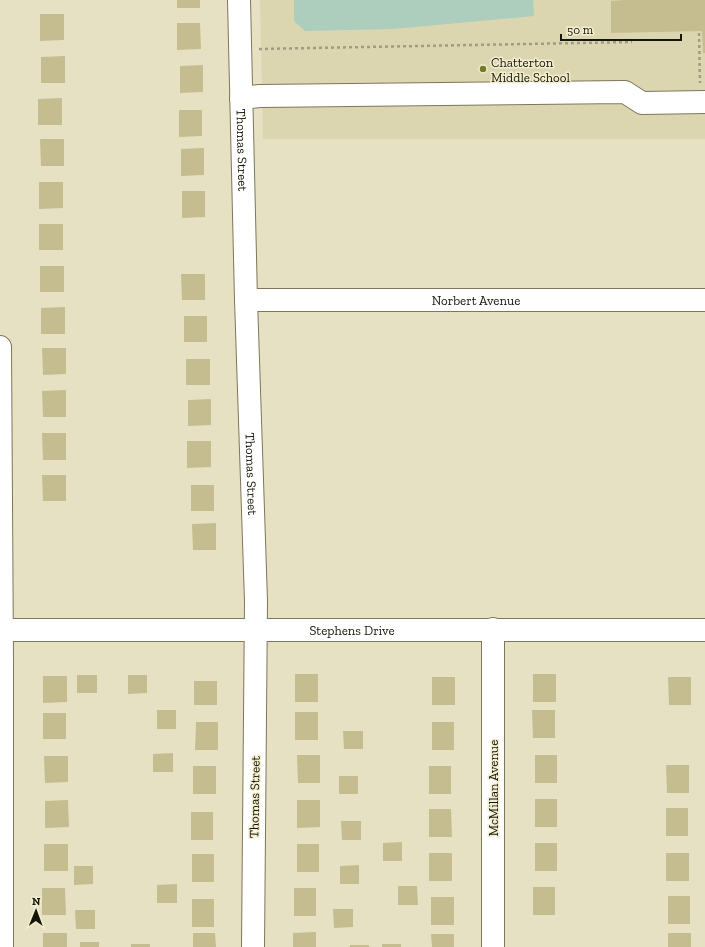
<svg xmlns="http://www.w3.org/2000/svg" width="705" height="947" font-family="'Zilla Slab',serif">
<style>
.built{fill:#dcd6b0}
.green{fill:#adcdbd}
.building{fill:#c5bd90}
.lines{fill:none;stroke-linecap:round;stroke-linejoin:round}
.minor-casing{stroke:#7c775b;stroke-width:24}
.path{stroke:#a09c83;stroke-width:2.5;stroke-dasharray:3 3;stroke-linecap:butt}
.minor{stroke:#fff;stroke-width:22}
.poi-dot{fill:#6d7d2b;stroke:#f3eecf;stroke-width:1.5}
.labels{text-anchor:middle;stroke-width:3;stroke-linejoin:round;paint-order:stroke}
.poi-label{font-size:13px;fill:#161509;stroke:#f3eecf;text-anchor:start}
.street-label{font-size:13px;fill:#161509;stroke:#f3eecf}
</style>
<rect width="100%" height="100%" fill="#e6e1c2"/>
<!-- built -->
<path class="built" d="M260,0H705V139H263Z"/>
<!-- green -->
<path class="green" d="M294,0H533L534,16L393,29L305,31L294,21Z"/>
<!-- building -->
<path class="building" d="M177,0H200V8H177Z
M625,0H705V53H703L702,31L611,33V1Z
M40,14H64V40L40,41Z
M177,23H200L201,49L177,50Z
M65,56V83H41V57Z
M203,65V92L180,93V66Z
M62,98V125H38V99Z
M179,110H202V136L179,137Z
M40,139H64V166H41Z
M204,148V175L181,176V149Z
M39,182H63V208L39,209Z
M182,191H205V217L182,218Z
M39,224H63V250H39Z
M40,266H64V292H40Z
M181,274H205V300H182Z
M65,307V334H41V308Z
M184,316H207V342H184Z
M42,348H66V374L43,375Z
M186,359H210V385H186Z
M66,390V417H43L42,391Z
M211,399V425L188,426V400Z
M42,433H66V460H43Z
M187,441H211V467L187,468Z
M42,475H66V501H43Z
M191,485H214V511H191Z
M216,523V550H193L192,524Z
M295,674H318V702H295Z
M533,674H556V702H533Z
M77,675H97V693H77Z
M128,675H147V693L128,694Z
M43,676H67V702L43,703Z
M432,677H455V705H432Z
M668,677H691V705H669Z
M194,681H217V705H194Z
M157,710H176V729H157Z
M532,710H555V738H533Z
M295,712H318V740H295Z
M43,713H66V739H43Z
M196,722H218V750H195Z
M432,722H454V750H432Z
M343,731H363V749H344Z
M173,753V772H153V754Z
M297,755H320V783H298Z
M535,755H557V783H535Z
M44,756H68V782L45,783Z
M666,765H689V793H667Z
M193,766H216V794H193Z
M429,766H451V794H429Z
M339,776H358V794H339Z
M535,799H557V827H535Z
M68,800L69,827L45,828V801Z
M297,800H320V827L297,828Z
M666,808H688V836H666Z
M429,809H451L452,837H429Z
M191,812H213V840H191Z
M341,821H361V840H342Z
M402,842V861H383V843Z
M535,843H557V871H535Z
M44,844H68V871H44Z
M297,844H319V872H297Z
M429,853H452V881H429Z
M666,853H689V881H666Z
M192,854H214V882H192Z
M359,865V884H340V866Z
M74,866H93V884L74,885Z
M177,884V903H157V885Z
M398,886H417L418,905H398Z
M533,887H555V915H533Z
M42,888H65L66,915H42Z
M294,888H316V916H294Z
M668,896H690V924H668Z
M431,897H454V925H431Z
M192,899H214V927H192Z
M333,909H353V927L334,928Z
M75,910H95V929H76Z
M316,932V947H293V933Z
M43,933H67V947H43Z
M193,933H215L216,947H193Z
M668,933H691V947H668Z
M431,934H454V947H432Z
M80,942H99V947H80Z
M131,944H150V947H131Z
M382,944H401V947H382Z
M350,945H369V947H350Z"/>
<g class="lines">
<defs>
<g id="minor">
<path id="s1" d="M239,0L246,300L256,601L253,947"/>
<path d="M241,98L260,96L625,92L642,103L705,102"/>
<path id="s2" d="M246,300H705"/>
<path d="M0,347L2,659V947"/>
<path d="M493,629V947"/>
<path id="s3" d="M0,630H705"/>
</g>
</defs>
<!-- minor casing -->
<use href="#minor" class="minor-casing"/>
<!-- path -->
<path class="path" d="M699,33L700,83
M259,49L632,42"/>
<!-- minor -->
<use href="#minor" class="minor"/>
</g>
<!-- markers -->
<circle class="poi-dot" cx="483" cy="69" r="4"/>
<g class="labels">
<!-- poi labels -->
<g class="poi-label">
<text x="491" y="67">Chatterton<tspan x="491" dy="15">Middle School</tspan></text>
</g>
<!-- street labels -->
<g class="street-label">
<text dy="5" stroke="none"><textPath href="#s1" startOffset="150">Thomas Street</textPath></text>
<text dy="5" stroke="none"><textPath href="#s2" startOffset="230">Norbert Avenue</textPath></text>
<text dy="5" stroke="none"><textPath href="#s1" startOffset="474">Thomas Street</textPath></text>
<text dy="5" stroke="none"><textPath href="#s3" startOffset="352">Stephens Drive</textPath></text>
<text transform="translate(493 788) rotate(-90)" y="5">McMillan Avenue</text>
<text transform="translate(254 797) rotate(-89)" y="5">Thomas Street</text>
</g>
</g>
<!-- north arrow -->
<g transform="translate(36 911) rotate(1)" stroke="#f3eecf" stroke-width="3" paint-order="stroke">
<path d="M0-3L7 15L0 10L-7 15Z" fill="#161509"/>
<text y="-6" font-size="11" font-weight="bold" text-anchor="middle" fill="#161509">N</text>
</g>
<!-- scale -->
<path d="M561 34v6h120v-6" fill="none" stroke="#161509" stroke-width="2"/>
<text x="567" y="34" font-size="12" fill="#161509" stroke="#f3eecf" stroke-width="3" paint-order="stroke">50 m</text>
</svg>
